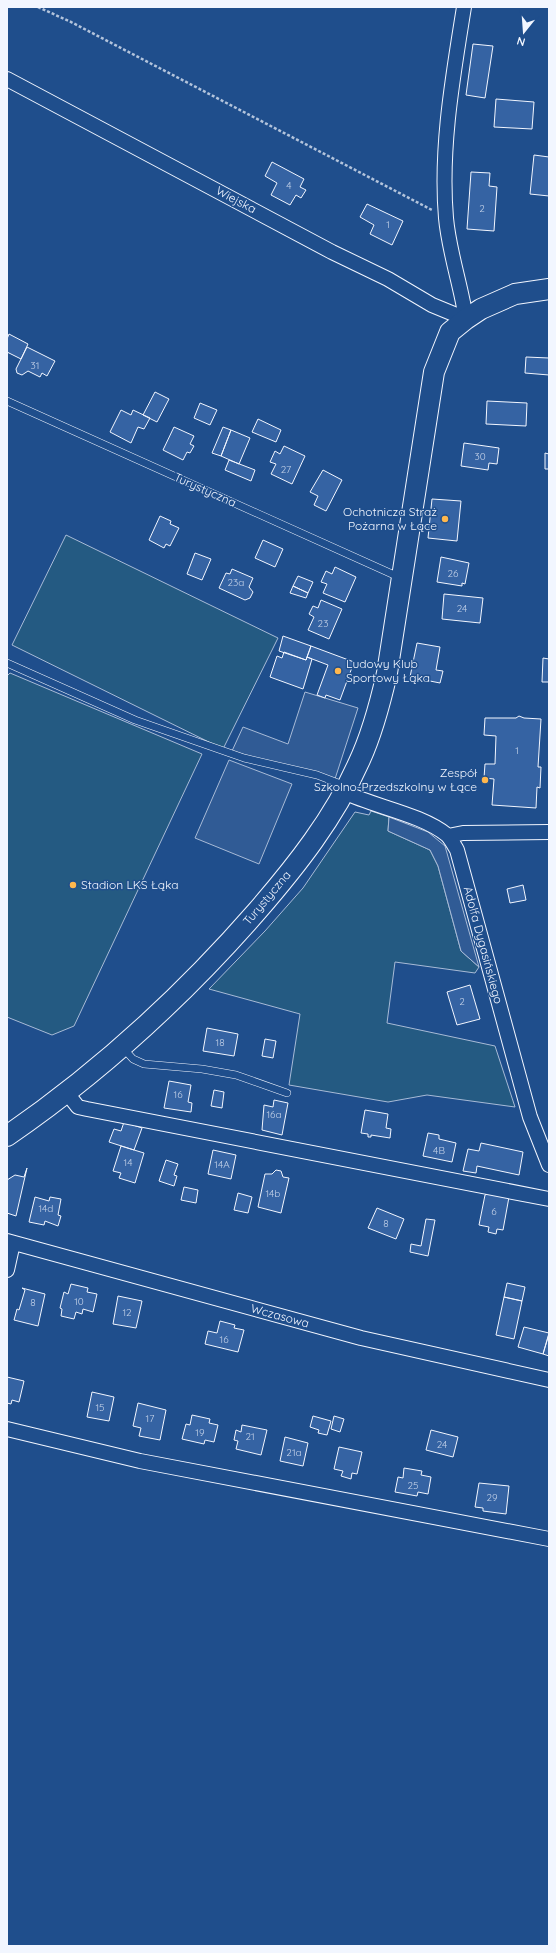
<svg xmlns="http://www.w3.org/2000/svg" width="556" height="1953" font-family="Quicksand,sans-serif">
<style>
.green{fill:#245a82;stroke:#a8bbd7}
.parking{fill:#305b95;stroke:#a8bbd7}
.building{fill:#3563a3;stroke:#f2f6ff}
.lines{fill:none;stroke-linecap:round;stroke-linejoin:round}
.service-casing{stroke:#f2f6ff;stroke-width:8}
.minor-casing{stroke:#f2f6ff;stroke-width:16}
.secondary-casing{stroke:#f2f6ff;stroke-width:22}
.path{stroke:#b3c4dc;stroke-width:2.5;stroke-dasharray:3 2;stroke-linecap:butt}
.service{stroke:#1f4e8c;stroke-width:7}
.minor{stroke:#1f4e8c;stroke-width:14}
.secondary{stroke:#1f4e8c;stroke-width:20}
.poi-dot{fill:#ffb74d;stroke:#1f4e8c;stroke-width:1.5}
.labels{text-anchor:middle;stroke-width:3;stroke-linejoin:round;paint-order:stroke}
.number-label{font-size:10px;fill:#c3d1e8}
.street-label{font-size:12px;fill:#f2f6ff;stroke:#1f4e8c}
.poi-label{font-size:12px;fill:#f2f6ff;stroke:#1f4e8c;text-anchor:end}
</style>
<rect width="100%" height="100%" fill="#1f4e8c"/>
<!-- green -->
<path class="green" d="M66,535L278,638L223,749L12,645Z
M10,673L202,754L74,1026L52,1035L7,1017V676Z
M371,811L389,817L388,831L430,850L438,866L461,951L479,967L475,973L395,962L387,1023L495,1046L515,1107L427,1095L388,1102L289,1085L300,1014L209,989L265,931L303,888L355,812L369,815Z"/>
<!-- parking -->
<path class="parking" d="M305,692L358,708L334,782L232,751L243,727L288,744Z
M229,760L292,784L259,864L195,838Z
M389,817L428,832L445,846L479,967L461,951L438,866L430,850L388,831Z"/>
<!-- building -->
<path class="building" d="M473,44L493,46L485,98L466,95Z
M496,99L534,102L532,129L494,127Z
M534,155L549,157V196L530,194Z
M272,162L304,179L300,187L306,190L301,198L296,195L290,205L271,195L277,183L265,176Z
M471,172L490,173L489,186L497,187L494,231L467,229Z
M367,204L403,221L392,245L370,234L374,225L360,217Z
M9,334L28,344L21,359L7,352V339Z
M27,347L55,361L47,376L42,373L40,377L28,371L22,375L17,373L16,369Z
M526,357L549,358V375L525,373Z
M155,392L169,399L157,422L143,415Z
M487,401L527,403L526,426L486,424Z
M200,403L217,410L210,425L194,418Z
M121,410L131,415L133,410L150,418L144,429L138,427L131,443L110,432Z
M258,419L281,430L276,442L252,432Z
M174,427L194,436L190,444L194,446L190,453L187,452L183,460L163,450Z
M223,427L231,430L221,456L212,453Z
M231,430L250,438L239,464L221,456Z
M464,443L499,448L497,464L489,463L488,470L461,466Z
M284,446L305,456L292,484L271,474L276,464L270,462L275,451L280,454Z
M545,453L549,454V469H545Z
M229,460L255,470L251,481L225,470Z
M323,470L342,480L326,511L314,505L318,496L310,492Z
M432,499L461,501L457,541L428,538Z
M160,516L171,521L170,524L179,528L170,546L166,544L164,548L149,540Z
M263,540L283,549L275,567L255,558Z
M195,553L211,559L202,580L187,574Z
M441,557L469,563L465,584L462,583V586L437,582Z
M335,567L356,577L345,602L323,593L327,584L321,582L326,571L332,574Z
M232,569L253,578L249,587L253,592L250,598L245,600L219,588L226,573L230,574Z
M298,576L313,582L308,593L293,586Z
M293,586L308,593L306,598L290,593Z
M444,594L483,598L480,623L442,619Z
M321,600L342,609L329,639L308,630L314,617L309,614L313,606L318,608Z
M283,636L311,646L306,660L279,651Z
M417,643L440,647L436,670L443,671L440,683L410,677Z
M311,646L354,662L340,700L326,695L325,698L317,695L328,665L307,657Z
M284,652L306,660L307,657L312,659L303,689L270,677L277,656L282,658Z
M543,658L549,659V682H542Z
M519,716L524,718L541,719L538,767H541L540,788L537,787L536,808L492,805L494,779L484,778L485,764H495L496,736L484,735L485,718H516Z
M523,885L526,900L510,903L507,889Z
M470,985L480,1019L457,1025L447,992Z
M207,1028L238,1034L234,1056L203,1051Z
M265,1039L276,1041L273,1058L262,1056Z
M169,1081L191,1085L188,1102L192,1103L191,1112L164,1108Z
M214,1090L224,1092L222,1108L211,1106Z
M274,1100L288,1103L282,1135L262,1130L264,1105L273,1107Z
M365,1110L388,1114L386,1128L391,1129L390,1138L371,1135V1137H368V1134L361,1133Z
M124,1122L142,1128L134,1150L109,1142L114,1129L121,1131Z
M428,1133L439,1135V1139L456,1143L452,1162L423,1156Z
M481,1143L523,1152L519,1175L477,1166L476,1173L463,1171L468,1149L479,1151Z
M121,1146L144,1153L135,1183L119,1178L121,1173L113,1171Z
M213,1150L236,1155L231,1179L208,1174Z
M166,1160L178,1164L174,1175L177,1176L174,1186L159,1181Z
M27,1168L16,1216L7,1213V1180L15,1175L24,1177Z
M276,1170L281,1171L283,1177L289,1178L281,1213L258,1207L265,1174H272Z
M184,1187L198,1190L196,1203L181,1200Z
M238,1193L252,1197L248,1213L234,1210Z
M489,1193L509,1197L503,1230L497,1229L496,1234L488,1232L489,1227L479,1225L485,1195Z
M35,1197L49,1201L50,1197L61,1199L58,1215L61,1216L58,1226L45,1221L44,1225L29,1222Z
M377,1208L404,1219L396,1239L368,1228Z
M426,1219L435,1220L428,1256L410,1252L411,1244L421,1246Z
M507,1283L525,1287L522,1301L504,1297Z
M71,1284L88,1288L87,1292L97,1294L93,1312L83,1309L82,1314L76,1312L74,1319L61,1316L62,1309L60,1308L64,1292L68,1294Z
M22,1288L45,1294L38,1326L14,1320L17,1309L19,1310L25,1290Z
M118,1296L142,1301L136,1328L113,1324Z
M504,1297L522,1301L514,1339L496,1335Z
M220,1321L235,1325L234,1328L244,1330L238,1352L205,1344L208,1331L217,1333Z
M524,1327L549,1333L543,1354L518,1347Z
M549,1334V1356L543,1354Z
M7,1377L24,1381L19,1402L12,1400L11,1404L7,1403Z
M92,1392L114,1397L109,1421L87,1417Z
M138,1403L166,1410L160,1440L139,1436L141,1428L133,1426Z
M192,1415L210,1419L209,1423L218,1425L214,1442L205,1440L204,1444L182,1439L186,1424L190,1425Z
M313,1416L331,1421L327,1435L318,1433L319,1430L310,1427Z
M334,1416L344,1419L340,1432L331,1429Z
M242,1425L267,1430L261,1455L236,1449L238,1441L234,1440L236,1430L241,1432Z
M431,1430L458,1437L453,1457L426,1450Z
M285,1437L308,1443L303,1466L280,1461Z
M339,1447L362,1452L357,1474L352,1473L351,1479L341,1476L343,1471L334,1469Z
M404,1468L422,1471L421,1475L431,1477L428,1494L418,1492L417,1496L395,1492L398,1477L403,1478Z
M479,1483L509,1486L506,1514L483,1511V1508L475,1507Z"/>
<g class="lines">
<defs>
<path id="service" d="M7,401L401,578
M7,663L135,720L244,758L317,775L346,786
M123,1048L133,1059L144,1064L202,1069L236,1075L287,1093"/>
<path id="minor" d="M7,79L332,252L388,279L432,305L466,319C461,285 449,252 446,218C440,148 453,76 464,7
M344,792C375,807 421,814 447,835C451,839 454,845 457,850L530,1117L549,1165
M448,836L463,833L549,832
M67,1093L78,1107L87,1109L549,1199
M7,1241L361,1338L549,1380
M7,1270L13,1243
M7,1429L140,1461L549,1539"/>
<path id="secondary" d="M7,1136C100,1072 184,995 258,910C296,866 334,818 358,764C372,735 380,704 387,673L434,372L450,332L466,319L481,309L515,294L549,289"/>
</defs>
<!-- service casing -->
<use href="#service" class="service-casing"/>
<!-- minor casing -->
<use href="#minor" class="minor-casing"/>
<!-- secondary casing -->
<use href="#secondary" class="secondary-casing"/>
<!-- path -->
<path class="path" d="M38,7L71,22L432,210"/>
<!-- service -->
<use href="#service" class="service"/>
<!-- minor -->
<use href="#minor" class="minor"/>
<!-- secondary -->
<use href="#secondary" class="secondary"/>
</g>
<!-- markers -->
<g class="poi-dot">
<circle cx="445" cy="519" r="4"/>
<circle cx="338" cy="671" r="4"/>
<circle cx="485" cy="780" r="4"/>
<circle cx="73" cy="885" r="4"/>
</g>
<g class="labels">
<!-- number labels -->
<g class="number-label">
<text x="289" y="189">4</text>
<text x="482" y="212">2</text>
<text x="388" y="228">1</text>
<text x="35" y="369">31</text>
<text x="480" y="460">30</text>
<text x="286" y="473">27</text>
<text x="453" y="577">26</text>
<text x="236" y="586">23a</text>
<text x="462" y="612">24</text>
<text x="323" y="627">23</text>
<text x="517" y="754">1</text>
<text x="462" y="1005">2</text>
<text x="220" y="1046">18</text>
<text x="178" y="1098">16</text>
<text x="274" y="1118">16a</text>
<text x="439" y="1154">4B</text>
<text x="128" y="1166">14</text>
<text x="222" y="1168">14A</text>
<text x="273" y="1197">14b</text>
<text x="46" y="1212">14d</text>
<text x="494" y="1215">6</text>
<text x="386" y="1227">8</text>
<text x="79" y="1305">10</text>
<text x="33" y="1306">8</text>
<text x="127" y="1316">12</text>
<text x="224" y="1343">16</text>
<text x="100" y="1411">15</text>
<text x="150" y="1422">17</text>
<text x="200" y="1436">19</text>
<text x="250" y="1440">21</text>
<text x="442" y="1448">24</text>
<text x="294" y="1456">21a</text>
<text x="413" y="1489">25</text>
<text x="492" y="1501">29</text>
</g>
<!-- street labels -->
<g class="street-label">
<text transform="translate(236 200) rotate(28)" y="4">Wiejska</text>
<text transform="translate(205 490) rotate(24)" y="4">Turystyczna</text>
<text transform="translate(267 898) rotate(-50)" y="4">Turystyczna</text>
<text transform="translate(483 945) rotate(75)" y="4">Adolfa Dygasińskiego</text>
<text transform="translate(280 1316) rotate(15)" y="4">Wczasowa</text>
</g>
<!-- poi labels -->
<g class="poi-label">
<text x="437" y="516">Ochotnicza Straż<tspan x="437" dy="14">Pożarna w Łące</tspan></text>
<text x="346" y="668" text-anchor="start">Ludowy Klub<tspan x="346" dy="14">Sportowy Łąka</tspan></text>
<text x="477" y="777">Zespół<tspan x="477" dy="14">Szkolno-Przedszkolny w Łące</tspan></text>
<text x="81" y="889" text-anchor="start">Stadion LKS Łąka</text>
</g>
</g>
<!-- border -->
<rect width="556" height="1953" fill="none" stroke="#f2f6ff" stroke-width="16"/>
<!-- north arrow -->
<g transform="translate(524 32) rotate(197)" stroke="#1f4e8c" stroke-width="3" paint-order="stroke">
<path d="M0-3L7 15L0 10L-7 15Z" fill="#f2f6ff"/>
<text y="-6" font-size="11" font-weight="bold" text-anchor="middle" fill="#f2f6ff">N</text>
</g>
</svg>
